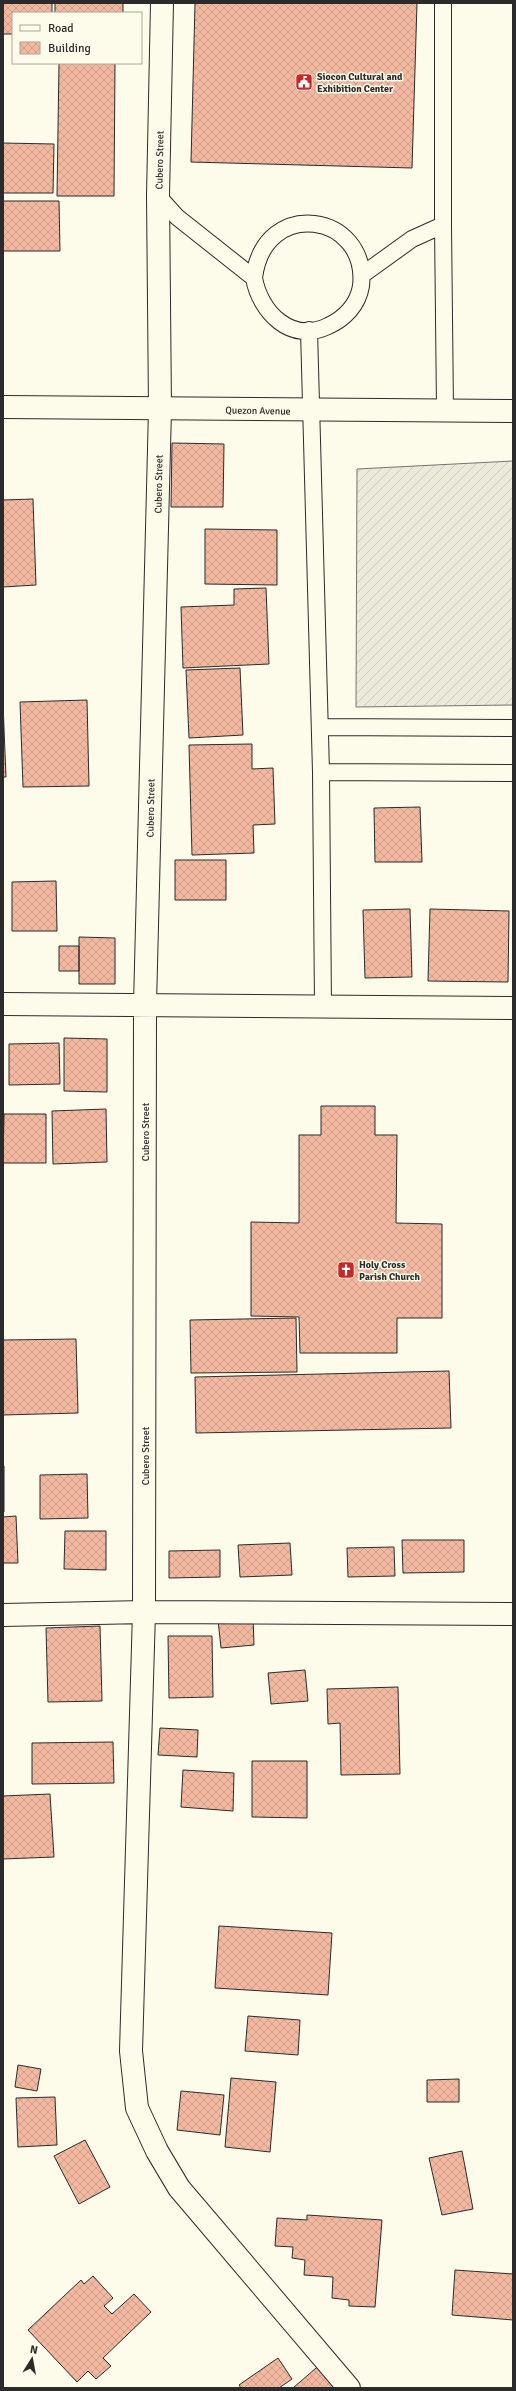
<svg xmlns="http://www.w3.org/2000/svg" width="516" height="2391" font-family="Signika,sans-serif">
<style>
.garden{fill:url(#garden-furrows);stroke:#74746e}
.building{fill:url(#building-cross-hatch);stroke:#2b2b2b}
.lines{fill:none;stroke-linecap:round;stroke-linejoin:round}
.service-casing{stroke:#2b2b2b;stroke-width:18}
.minor-casing{stroke:#2b2b2b;stroke-width:24}
.tertiary-casing{stroke:#2b2b2b;stroke-width:24}
.service{stroke:#fdfbea;stroke-width:16}
.minor{stroke:#fdfbea;stroke-width:22}
.tertiary{stroke:#fdfbea;stroke-width:22}
.labels{text-anchor:middle;stroke-width:3;stroke-linejoin:round;paint-order:stroke}
.poi-label{font-size:10px;font-weight:bold;fill:#2b2b2b;stroke:#fdfbea;text-anchor:start}
.street-label{font-size:10px;fill:#2b2b2b;stroke:#fdfbea}
</style>
<defs>
<pattern id="garden-furrows" width="10" height="10" patternUnits="userSpaceOnUse"><rect width="10" height="10" fill="#ecebdb"/><path d="M-1 1l2-2M0 10L10 0M9 11l2-2" fill="none" stroke="#cbcabc"/></pattern>
<pattern id="building-cross-hatch" width="8" height="8" patternUnits="userSpaceOnUse"><rect width="8" height="8" fill="#f2b8a0"/><path d="M0 0l8 8M0 8l8-8" fill="none" stroke="#d09e8a"/></pattern>
</defs>
<rect width="100%" height="100%" fill="#fdfbea"/>
<!-- garden -->
<path class="garden" d="M513,461V705L356,707L357,469Z"/>
<!-- building -->
<path class="building" d="M3,3H52V13H13V34H3Z
M55,3H123V13H55Z
M195,3H417L412,168L191,162Z
M59,63H115L114,196H57Z
M3,143L54,144L53,193H3Z
M3,201H59L60,251H3Z
M172,443L224,444L223,507H171Z
M33,499L36,585L3,587V500Z
M205,529L277,530V585L205,584Z
M266,588L269,664L183,668L181,607L234,605V589Z
M240,668L243,735L189,738L186,670Z
M87,700L89,786L23,787L20,702Z
M3,704L6,777H3Z
M252,744V769L273,768L275,824L253,825L254,853L192,855L189,745Z
M420,807L422,862H375L374,808Z
M175,860H226V900H175Z
M56,881L57,931H12V882Z
M410,909L412,977L365,978L363,910Z
M430,909L509,911L508,982L428,981Z
M79,937L115,938V984H79Z
M59,946H79V971H59Z
M64,1038L107,1039V1092L64,1091Z
M59,1043L60,1084L9,1085V1044Z
M321,1106H375V1135H397L396,1223L442,1224V1318H397V1353H300L299,1317L251,1316V1222L299,1223V1135H321Z
M106,1109L107,1162L53,1164L52,1111Z
M4,1114H46V1163H3Z
M296,1318L297,1372L191,1373L190,1320Z
M76,1339L78,1413L3,1415V1340Z
M449,1371L451,1428L196,1433L195,1377Z
M4,1466V1512H3V1466Z
M87,1474L88,1518L40,1519V1475Z
M16,1516L18,1563H3V1517Z
M65,1531H106V1570L64,1569Z
M402,1540H464V1572L403,1573Z
M290,1543L292,1575L240,1577L238,1545Z
M394,1547L395,1576L348,1577L347,1548Z
M220,1550V1577L169,1578V1551Z
M253,1617L254,1645L221,1648L218,1620Z
M100,1626L102,1701L48,1702L46,1628Z
M168,1636H212L213,1697L169,1698Z
M305,1670L308,1701L271,1704L268,1673Z
M398,1687L400,1774L341,1775L340,1723L328,1724L327,1689Z
M160,1728L198,1730L197,1757L158,1755Z
M113,1742L114,1783L32,1784V1743Z
M252,1761H307V1818L252,1817Z
M183,1770L234,1773L233,1811L181,1807Z
M50,1794L54,1857L3,1859V1796Z
M219,1926L332,1933L328,1995L215,1988Z
M248,2016L300,2020L298,2055L245,2051Z
M18,2065L41,2069L37,2091L15,2087Z
M231,2078L276,2082L270,2152L225,2147Z
M459,2079V2102H427V2080Z
M181,2091L224,2095L220,2135L177,2130Z
M55,2097L57,2145L18,2147L16,2098Z
M85,2140L110,2187L79,2204L54,2156Z
M462,2151L473,2209L442,2215L429,2158Z
M307,2215L382,2220L375,2307L349,2306V2300L332,2298L333,2277L304,2275L305,2260L292,2258L293,2247L275,2246L277,2218L307,2220Z
M455,2270L513,2274V2320L452,2315Z
M93,2276L113,2298L104,2306L112,2314L134,2294L151,2312L103,2358L111,2366L96,2379L88,2371L77,2382L28,2330L81,2280L84,2284Z
M278,2358L292,2379L279,2388H241L239,2385Z
M323,2362L339,2388H293Z"/>
<g class="lines">
<defs>
<path id="service" d="M443,3V225L445,409
M158,196L177,217L254,278C260,312 291,344 328,326C344,319 358,305 361,286C369,213 264,196 254,278
M362,275L412,239L443,225
M309,330L321,772L323,1007
M320,727L513,728
M321,772L513,773"/>
<path id="minor" d="M162,3L158,196L160,409L145,1005L144,1612L131,2051L137,2108L157,2151L179,2188L349,2388
M3,1004L513,1008
M3,1615L144,1612L513,1614"/>
<path id="tertiary" d="M3,407L513,411"/>
</defs>
<!-- service casing -->
<use href="#service" class="service-casing"/>
<!-- minor casing -->
<use href="#minor" class="minor-casing"/>
<!-- tertiary casing -->
<use href="#tertiary" class="tertiary-casing"/>
<!-- service -->
<use href="#service" class="service"/>
<!-- minor -->
<use href="#minor" class="minor"/>
<!-- tertiary -->
<use href="#tertiary" class="tertiary"/>
</g>
<!-- icons -->
<defs>
<symbol id="civic-square" viewBox="-11 -11 22 22"><rect x="-9" y="-9" width="18" height="18" rx="4" fill="#c62828" stroke="#fdfbea"/><path d="M-.6-6.5H3V-4.5H.6V-3L4-1V1h2V6H-6V1h2V-1L-.6-3ZM-1.2 2.5V6h2.4V2.5Z" fill="#fff"/></symbol>
<symbol id="church-square" viewBox="-11 -11 22 22"><rect x="-9" y="-9" width="18" height="18" rx="4" fill="#c62828" stroke="#fdfbea"/><path d="M-1.2-6h2.4v3.5h3.3v2.4h-3.3V6h-2.4V-.1h-3.3v-2.4h3.3Z" fill="#fff"/></symbol>
</defs>
<g fill-rule="evenodd">
<use href="#civic-square" x="294" y="72" width="20" height="20"/>
<use href="#church-square" x="336" y="1260" width="20" height="20"/>
</g>
<g class="labels">
<!-- poi labels -->
<g class="poi-label">
<text x="317" y="80">Siocon Cultural and<tspan x="317" dy="12">Exhibition Center</tspan></text>
<text x="359" y="1268">Holy Cross<tspan x="359" dy="12">Parish Church</tspan></text>
</g>
<!-- street labels -->
<g class="street-label">
<text transform="translate(159 160) rotate(-89)" y="4">Cubero Street</text>
<text transform="translate(258 410) rotate(1)" y="4">Quezon Avenue</text>
<text transform="translate(158 484) rotate(-89)" y="4">Cubero Street</text>
<text transform="translate(150 808) rotate(-89)" y="4">Cubero Street</text>
<text transform="translate(145 1132) rotate(-90)" y="4">Cubero Street</text>
<text transform="translate(145 1456) rotate(-90)" y="4">Cubero Street</text>
</g>
</g>
<!-- border -->
<rect width="516" height="2391" fill="none" stroke="#2b2b2b" stroke-width="8"/>
<!-- legend -->
<rect x="12" y="12" width="130" height="52" fill="#fdfbea" stroke="#a9a89e"/>
<rect x="20" y="25" width="20" height="6" fill="#fdfbea" stroke="#a9a89e"/>
<text x="48" y="32" font-size="12" fill="#2b2b2b">Road</text>
<rect x="20" y="42" width="20" height="12" fill="url(#building-cross-hatch)" stroke="#a9a89e"/>
<text x="48" y="52" font-size="12" fill="#2b2b2b">Building</text>
<!-- north arrow -->
<g transform="translate(32 2359) rotate(11)" stroke="#fdfbea" stroke-width="3" paint-order="stroke">
<path d="M0-3L7 15L0 10L-7 15Z" fill="#2b2b2b"/>
<text y="-6" font-size="11" font-weight="bold" text-anchor="middle" fill="#2b2b2b">N</text>
</g>
</svg>
